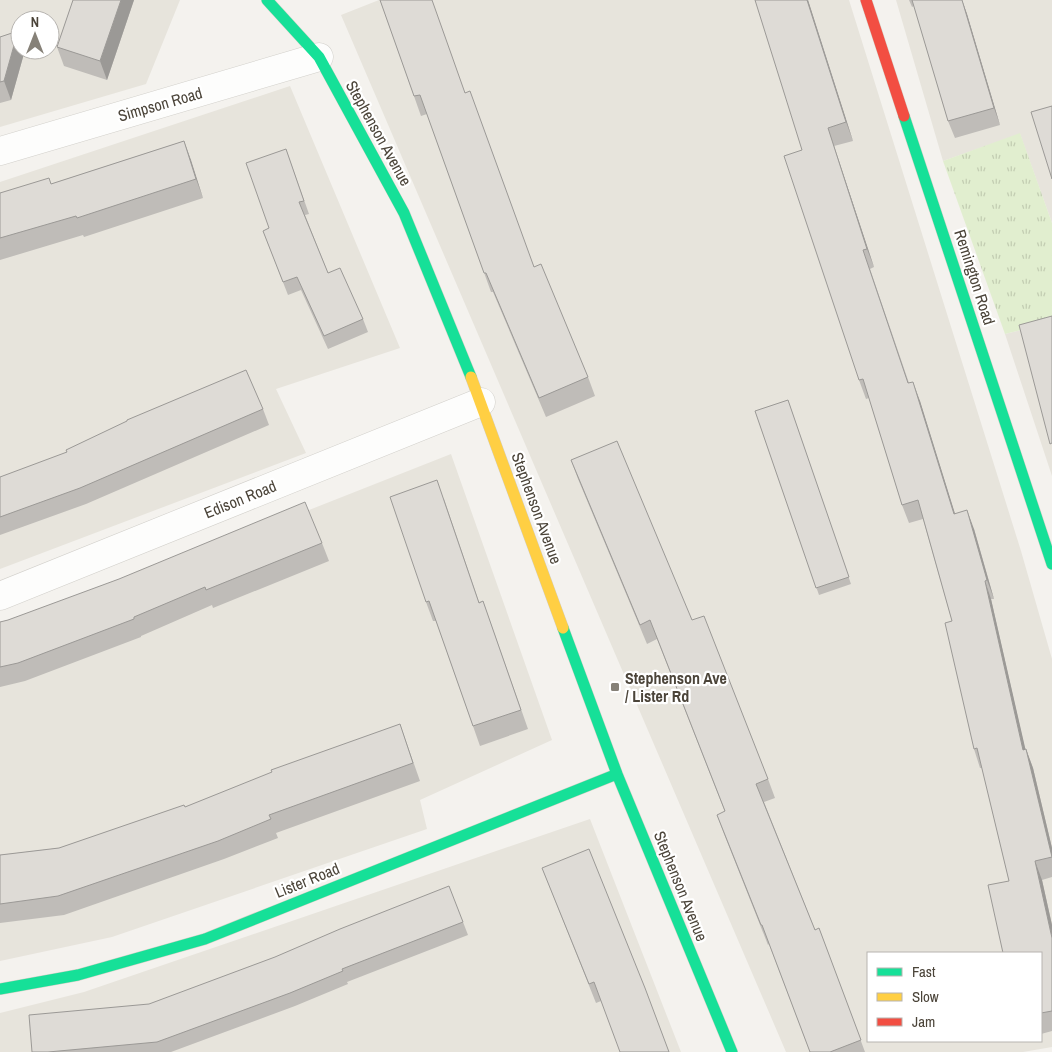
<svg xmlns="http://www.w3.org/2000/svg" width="1052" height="1052" font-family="'Archivo Narrow',sans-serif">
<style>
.residential{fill:#e7e4dc;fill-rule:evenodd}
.grass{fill:url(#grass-tufts)}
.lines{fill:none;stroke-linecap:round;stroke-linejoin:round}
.street-casing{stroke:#d2d0cb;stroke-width:29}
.fast-casing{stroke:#d3cfc5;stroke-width:12}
.slow-casing{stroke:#d3cfc5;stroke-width:12}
.jam-casing{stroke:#d3cfc5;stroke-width:12}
.street{stroke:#fdfdfc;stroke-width:28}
.fast{stroke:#16e098;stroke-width:11}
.slow{stroke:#ffcf43;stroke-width:11}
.jam{stroke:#f24e42;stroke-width:11}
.wall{fill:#bfbcb8}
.shaded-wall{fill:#9b9996}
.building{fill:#dedbd6;stroke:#9b9996}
.poi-dot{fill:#868178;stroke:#fff;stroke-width:2}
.labels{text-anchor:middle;stroke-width:4.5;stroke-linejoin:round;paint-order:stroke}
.street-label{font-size:16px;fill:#4b4439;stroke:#fff}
.poi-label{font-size:16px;font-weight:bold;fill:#4b4439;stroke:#fff;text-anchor:start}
</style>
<defs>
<pattern id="grass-tufts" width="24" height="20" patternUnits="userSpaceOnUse" patternTransform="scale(1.25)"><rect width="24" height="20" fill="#e1eecf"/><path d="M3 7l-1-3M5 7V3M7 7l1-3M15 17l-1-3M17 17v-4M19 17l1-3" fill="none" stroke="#c3cdb2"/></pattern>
</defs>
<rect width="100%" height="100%" fill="#f4f2ee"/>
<!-- residential -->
<path class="residential" d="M0,0H180L146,84L0,127ZM20,20H50V50H20Z
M379,0H849L1021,551L1052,659V1047L1023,1052H786L341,15ZM868,953H1041V1041H868Z
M896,0H1052V223L1020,134L943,161Z
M290,86L400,348L276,389L306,453L0,569V182Z
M1052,322V476L1005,334Z
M451,454L552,740L420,800L427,829L112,937L0,961V630L10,628Z
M590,819L681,1052H0V1013L84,992Z"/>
<!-- grass -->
<path class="grass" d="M1020,133L1052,223V322L1005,334L943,161Z"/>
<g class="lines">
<defs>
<path id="street" d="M0,151L319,57
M0,596L481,402"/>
<path id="fast" d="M267,0L319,57L404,213L471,377
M904,116L1052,564
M563,628L617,774L732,1052
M0,989L78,975L205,939L617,774"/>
<path id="slow" d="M471,377L563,628"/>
<path id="jam" d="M866,0L904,116"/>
</defs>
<!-- street casing -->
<use href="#street" class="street-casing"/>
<!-- fast casing -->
<use href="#fast" class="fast-casing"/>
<!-- slow casing -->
<use href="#slow" class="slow-casing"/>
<!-- jam casing -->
<use href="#jam" class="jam-casing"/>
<!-- street -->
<use href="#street" class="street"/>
<!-- fast -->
<use href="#fast" class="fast"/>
<!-- slow -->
<use href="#slow" class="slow"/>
<!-- jam -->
<use href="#jam" class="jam"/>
</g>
<!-- wall -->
<path class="wall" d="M73,0H134L107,80L64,66L57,47Z
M380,0L465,93L534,267L588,377L595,396L546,417L493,292H491L427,114L421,116Z
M808,0L853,141L834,146L874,267L870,269L909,383L920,401L955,514L974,529L994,599H991L1025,749H1026L1033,768L1052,848V877L1042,880L1052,925V1031L1041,1034V953L1009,881L982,768H980L974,749L952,621L923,519L909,523L902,505L869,398L866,399L859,380L802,150Z
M909,0H962L967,14L1000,125L955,138L948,121L914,6L912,7Z
M18,31L20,36V50H25L11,100L0,103V37Z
M184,141L203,198L84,237L83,235L0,260V193L51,184Z
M286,149L309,214L305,215L328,273L363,319L368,332L328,349L301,290L288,295L263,231L269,228Z
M788,400L851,584L819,595L755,411Z
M263,409L269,425L86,504L0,535V477Z
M571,460L692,620L768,779L775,798L764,802L815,930L819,928L865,1052H810L769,944L768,945L724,834L717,815L725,812L657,639L647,644L578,479Z
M444,499L479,602L483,601L528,729L480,746L436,621H433L426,602Z
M322,543L329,561L213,608L212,605L141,636V637L25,681L0,687V622Z
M400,724L420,781L276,833L278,838L224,859L64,915L0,923V855L59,848L185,807Z
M542,868L669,1052L601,1001L596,1003Z
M463,922L468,935L347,982L348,984L295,1006L171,1052H32L149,1004Z"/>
<!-- shaded-wall -->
<path class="shaded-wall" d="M121,0H134L107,80L100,61Z
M807,0H808L853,141L846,122Z
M962,0L967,14L1000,125L994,108Z
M18,31L20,36V50H25L11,100L4,81Z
M828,128L834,146L874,267L867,249Z
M184,141L191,160L203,198L196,179Z
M913,382L920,401L961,533L954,514Z
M967,510L974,529L994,599L987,580Z
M985,581L991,599L1030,769L1023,750Z
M1026,749L1033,768L1052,848V858Z
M1035,861L1042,880L1052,925V938Z"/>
<!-- building -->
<path class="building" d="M73,0H121L100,61L57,47Z
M380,0H432L465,93L470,91L534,267L541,264L588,377L539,398L486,273H484L420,95L414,96Z
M755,0H807L846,122L828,128L867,249L863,250L908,383L913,382L954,514L967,510L987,580L985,581L1023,750L1026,749L1052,857L1035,861L1052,938V1011L1041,1013V953H1003L988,885L1009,881L977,748L974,749L945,623L952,621L918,500L902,505L863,379L859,380L784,156L802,150Z
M912,0H962L994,108L948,121Z
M18,31L4,81L0,82V37Z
M1052,106V179L1031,112Z
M184,141L196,179L77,218L76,216L0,238V193L49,178L51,184Z
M286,149L304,201L299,202L328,273L340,268L363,319L324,336L297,277L283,282L263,231L269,228L246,163Z
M1052,316V443L1050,444L1019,325Z
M246,370L263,409L80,488L0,517V477L67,452L66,450L127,421V420Z
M788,400L849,577L816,588L755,411Z
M617,441L692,620L704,616L768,779L756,784L815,930L819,928L861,1040L830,1052H810L762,925H761L717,815L725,811L650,620L640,625L571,460Z
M437,480L479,603L483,601L521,710L473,726L429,601L426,602L390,497Z
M305,502L322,543L206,590L205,587L134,617V619L18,663L0,667V622L8,620L119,579Z
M400,724L413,763L269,815L271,819L218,841L58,896L0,904V855L59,848L184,805L185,807L272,772L271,770Z
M589,849L645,988L669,1052H620L594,982L589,984L542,868Z
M449,886L463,922L342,969L343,971L290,993L157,1042L48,1052H32L29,1015L149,1004L275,957L340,929Z"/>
<!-- markers -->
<rect class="poi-dot" x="610" y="682" width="10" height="10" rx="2.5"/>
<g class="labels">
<!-- street labels -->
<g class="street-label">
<text transform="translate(160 104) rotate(-16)" y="6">Simpson Road</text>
<text transform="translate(379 133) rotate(61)" y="6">Stephenson Avenue</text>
<text transform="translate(975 277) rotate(72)" y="6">Remington Road</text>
<text transform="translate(240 499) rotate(-22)" y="6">Edison Road</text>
<text transform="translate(537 508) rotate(70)" y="6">Stephenson Avenue</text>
<text transform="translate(307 880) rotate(-22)" y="6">Lister Road</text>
<text transform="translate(681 886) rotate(68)" y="6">Stephenson Avenue</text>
</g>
<!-- poi labels -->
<g class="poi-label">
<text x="625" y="684">Stephenson Ave<tspan x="625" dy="18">/ Lister Rd</tspan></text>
</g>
</g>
<!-- legend -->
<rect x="867" y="952" width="175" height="90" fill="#ffffff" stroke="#b7b4b0"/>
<rect x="877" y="968" width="25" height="8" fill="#16e098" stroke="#b7b4b0"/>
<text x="912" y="977" font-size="15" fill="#4b4439">Fast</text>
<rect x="877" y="993" width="25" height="8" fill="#ffcf43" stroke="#b7b4b0"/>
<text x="912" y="1002" font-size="15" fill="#4b4439">Slow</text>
<rect x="877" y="1018" width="25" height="8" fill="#f24e42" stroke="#b7b4b0"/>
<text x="912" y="1027" font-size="15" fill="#4b4439">Jam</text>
<!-- north arrow -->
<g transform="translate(35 35)"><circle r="24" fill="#ffffff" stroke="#b7b4b0"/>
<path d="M0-4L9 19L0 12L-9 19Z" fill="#868178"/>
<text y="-8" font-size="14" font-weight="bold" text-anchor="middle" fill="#4b4439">N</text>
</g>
</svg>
